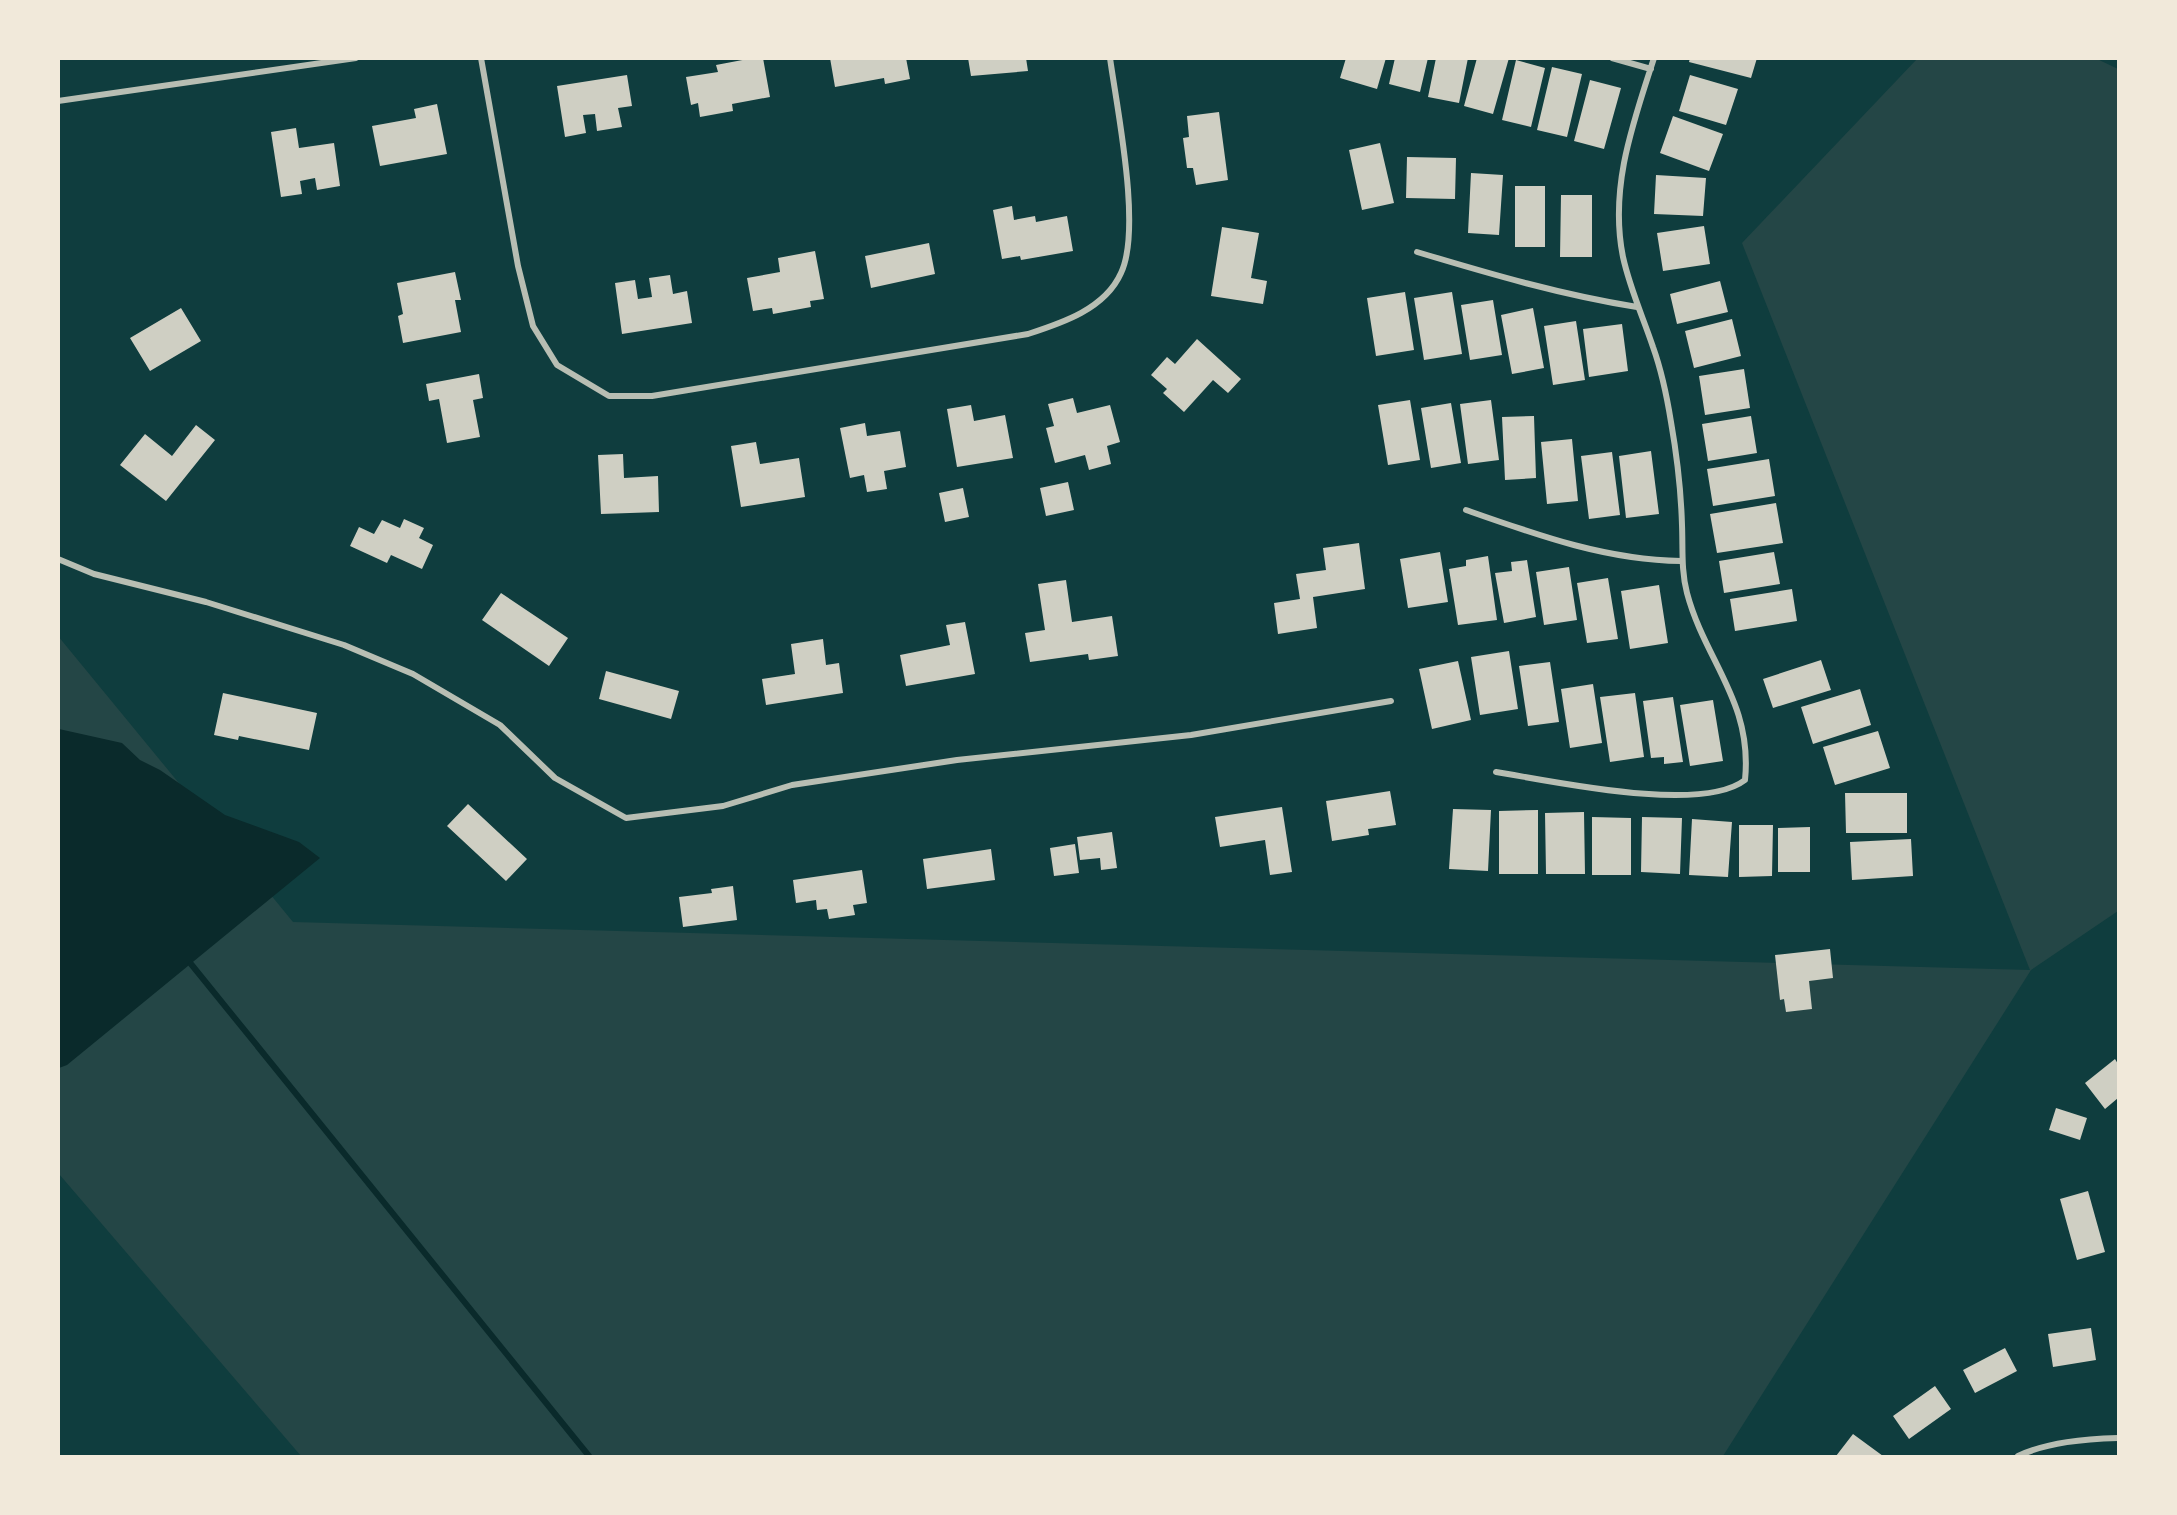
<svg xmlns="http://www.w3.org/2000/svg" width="2177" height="1515" font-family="'Crimson Pro',serif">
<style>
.green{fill:#244646}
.water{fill:#0a2a2b}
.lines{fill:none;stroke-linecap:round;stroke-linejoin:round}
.stream{stroke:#0a2a2b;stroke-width:6}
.building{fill:#cfcfc3}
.minor{stroke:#b8beb3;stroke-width:6}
</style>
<rect width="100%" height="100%" fill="#0f3d3e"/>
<!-- green -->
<path class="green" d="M2095,58L2118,69V911L2031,970L1723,1456H301L59,1174L58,636L293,922L2030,970L1742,243L1917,59Z"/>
<!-- water -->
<path class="water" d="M59,729L122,743L140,760L160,770L225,815L299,842L320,858L67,1065L59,1068Z"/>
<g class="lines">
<!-- stream -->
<path class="stream" d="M191,964L589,1456"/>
</g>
<!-- building -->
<path class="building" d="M753,58H763L770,97L732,104L733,111L700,117L698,103L691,105L686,77L718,72L716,65Z
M830,58H906L910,79L885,84L884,78L835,87Z
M968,58H1026L1028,71L971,76Z
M1346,58H1386L1377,89L1340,78Z
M1395,58H1428L1420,92L1389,84Z
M1436,58H1468L1459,103L1428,97Z
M1477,58H1509L1493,114L1464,106Z
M1690,58H1757L1751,78L1689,62Z
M1516,60L1545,68L1531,127L1502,120Z
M1552,67L1582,74L1567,137L1537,130Z
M627,75L632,106L618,108L622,127L597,131L595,114L583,115L586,133L565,137L557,86Z
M1690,75L1738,89L1726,125L1679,111Z
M1590,80L1621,88L1604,149L1574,141Z
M437,104L447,154L380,166L372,126L416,118L414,109Z
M1219,112L1228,180L1196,185L1193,168H1187L1183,138L1189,137L1187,116Z
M1673,116L1723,134L1709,171L1660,153Z
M296,128L299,148L334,143L340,186L317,190L315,178L300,181L302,194L281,197L271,132Z
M1380,143L1394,203L1362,210L1349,150Z
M1407,157L1456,158L1455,199L1406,198Z
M1471,173L1503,175L1499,235L1468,233Z
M1656,175L1706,178L1703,216L1654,214Z
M1515,186H1545V247H1515Z
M1561,195H1592V257H1560Z
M1012,206L1014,220L1035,216L1036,222L1067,216L1073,251L1021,260L1020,256L1002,259L993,210Z
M1704,226L1710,264L1663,271L1657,233Z
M1222,227L1259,233L1251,278L1267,281L1263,304L1211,296Z
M929,243L935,274L871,288L865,256Z
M815,251L824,299L810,301L811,307L773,314L772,308L753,311L747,278L780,272L778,258Z
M455,272L461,300H455L461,332L403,343L398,316L403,314L397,283Z
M670,275L673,294L687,291L692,323L622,334L615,283L635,280L638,299L652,297L649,278Z
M1720,281L1728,312L1677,324L1670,294Z
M1405,292L1414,350L1376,356L1367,298Z
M1452,292L1462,354L1424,360L1414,298Z
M1493,300L1502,355L1470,360L1461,305Z
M181,308L201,341L150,371L130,338Z
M1533,308L1544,368L1512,374L1501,315Z
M1732,319L1741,356L1694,368L1685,331Z
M1576,321L1585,380L1553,385L1544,326Z
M1622,324L1628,371L1589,377L1583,329Z
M1197,339L1241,379L1228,393L1213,380L1184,412L1163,393L1167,389L1151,375L1167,357L1175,364Z
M1744,369L1750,408L1705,415L1699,376Z
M479,374L483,398L473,400L480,437L447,443L439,399L429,401L426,384Z
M1073,398L1077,413L1110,405L1120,442L1107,446L1111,464L1089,470L1085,455L1055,463L1046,428L1054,426L1048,404Z
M1410,400L1420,460L1388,465L1378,405Z
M1491,400L1499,460L1468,464L1460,404Z
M1451,403L1461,463L1431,468L1421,408Z
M971,405L974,421L1005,415L1013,458L957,467L947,409Z
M1534,416L1536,478L1505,480L1502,417Z
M1751,416L1757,453L1708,461L1702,424Z
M865,423L867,436L900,431L906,467L884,471L887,489L867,492L864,475L850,478L840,428Z
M196,425L215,440L166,501L120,465L145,434L172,456Z
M1572,439L1578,501L1547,504L1541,442Z
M756,442L760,464L799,458L805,497L741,507L731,446Z
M1651,451L1659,514L1626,518L1619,456Z
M1612,452L1620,515L1589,519L1581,456Z
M623,454L624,478L658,476L659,512L601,514L598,455Z
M1769,459L1775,496L1713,506L1707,469Z
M1068,482L1074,510L1046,516L1040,488Z
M963,488L969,517L945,522L939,493Z
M1776,503L1783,543L1717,553L1710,514Z
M404,519L424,528L419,538L433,545L422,569L391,555L387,563L350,546L359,527L374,534L382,520L400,528Z
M1359,543L1365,589L1313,597L1317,628L1278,634L1274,603L1300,599L1296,574L1326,570L1323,548Z
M1440,552L1448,602L1408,608L1400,559Z
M1774,552L1780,584L1724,593L1719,561Z
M1488,556L1497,620L1458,625L1449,569L1466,566V560Z
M1527,560L1536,617L1504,623L1495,573L1512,571L1511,562Z
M1569,567L1577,620L1544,625L1536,572Z
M1608,578L1618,639L1587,643L1577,583Z
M1066,580L1072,622L1112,616L1118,656L1089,660L1088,654L1030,662L1025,633L1045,630L1038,584Z
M1659,585L1668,643L1630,649L1621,591Z
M1792,589L1797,621L1735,631L1730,599Z
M501,593L568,638L549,666L482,620Z
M965,622L975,674L906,686L900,655L950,645L946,625Z
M823,639L826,665L839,663L843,693L766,705L762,679L795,674L791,644Z
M1509,651L1518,709L1480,715L1471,657Z
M1821,660L1831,690L1773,708L1763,679Z
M1458,661L1471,720L1432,729L1419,669Z
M1550,662L1559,722L1528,726L1519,666Z
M606,671L679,691L671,719L599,699Z
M1593,684L1602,743L1570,748L1561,689Z
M1860,689L1871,725L1813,744L1801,707Z
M223,693L317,713L309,750L239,736L238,740L214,735Z
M1635,693L1644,757L1610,762L1600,697Z
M1673,697L1683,762L1664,764V757L1651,758L1643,701Z
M1713,700L1723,761L1690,766L1680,705Z
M1878,731L1890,768L1835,785L1823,747Z
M1390,791L1396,825L1368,829L1369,835L1332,841L1326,801Z
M1845,793H1907V833H1846Z
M468,804L527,859L506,881L447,826Z
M1282,807L1292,872L1270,875L1265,840L1220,847L1215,817Z
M1453,809L1491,810L1488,871L1449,869Z
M1538,810V874H1499V811Z
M1584,812L1585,874H1546L1545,813Z
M1592,817L1631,818V875H1592Z
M1642,817L1682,818L1680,874L1641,872Z
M1692,819L1732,822L1728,877L1689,875Z
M1739,825H1773L1772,876L1739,877Z
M1810,827V872H1778V828Z
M1112,832L1117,868L1101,870L1100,858L1080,860L1077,837Z
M1911,839L1913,876L1852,880L1850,842Z
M1075,844L1079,873L1054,876L1050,848Z
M991,849L995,880L927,889L923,859Z
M862,870L867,903L853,905L855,915L829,919L827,909L817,910L816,900L796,903L793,880Z
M733,886L737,920L683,927L679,897L712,893L711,889Z
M1830,949L1833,978L1809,981L1812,1009L1786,1012L1784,999L1780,1000L1775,955Z
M2115,1059L2118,1064V1098L2105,1109L2085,1083Z
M2056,1108L2087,1118L2080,1140L2049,1130Z
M2088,1191L2105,1252L2077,1260L2060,1199Z
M2091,1328L2096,1360L2053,1367L2048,1334Z
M2005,1348L2017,1371L1975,1393L1963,1370Z
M1935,1386L1951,1409L1909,1439L1893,1416Z
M1853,1434L1883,1456H1836Z"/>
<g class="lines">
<!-- minor -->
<path class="minor" d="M481,58L518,266L533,326L557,365L609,396H652L1028,334C1062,323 1105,309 1121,273C1142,229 1117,109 1110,58
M1612,58L1651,69
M58,101L356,58
M1417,252C1490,274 1562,295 1637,307
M1466,510C1537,535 1606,560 1681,561
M58,559L94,574L206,602L344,645L413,674L500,725L555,778L626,818L723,806L792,785L957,760L1191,735L1391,701
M1496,772C1552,781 1701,814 1745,780C1753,702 1705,661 1687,593C1681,570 1683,549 1682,525C1681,491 1677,456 1671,422C1667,397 1662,372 1653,347C1643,317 1630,289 1623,257C1609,188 1633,123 1654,58
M2018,1456C2048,1442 2085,1439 2118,1438"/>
</g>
<!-- border -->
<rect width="2177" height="1515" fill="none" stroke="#f1e9da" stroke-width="120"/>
</svg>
